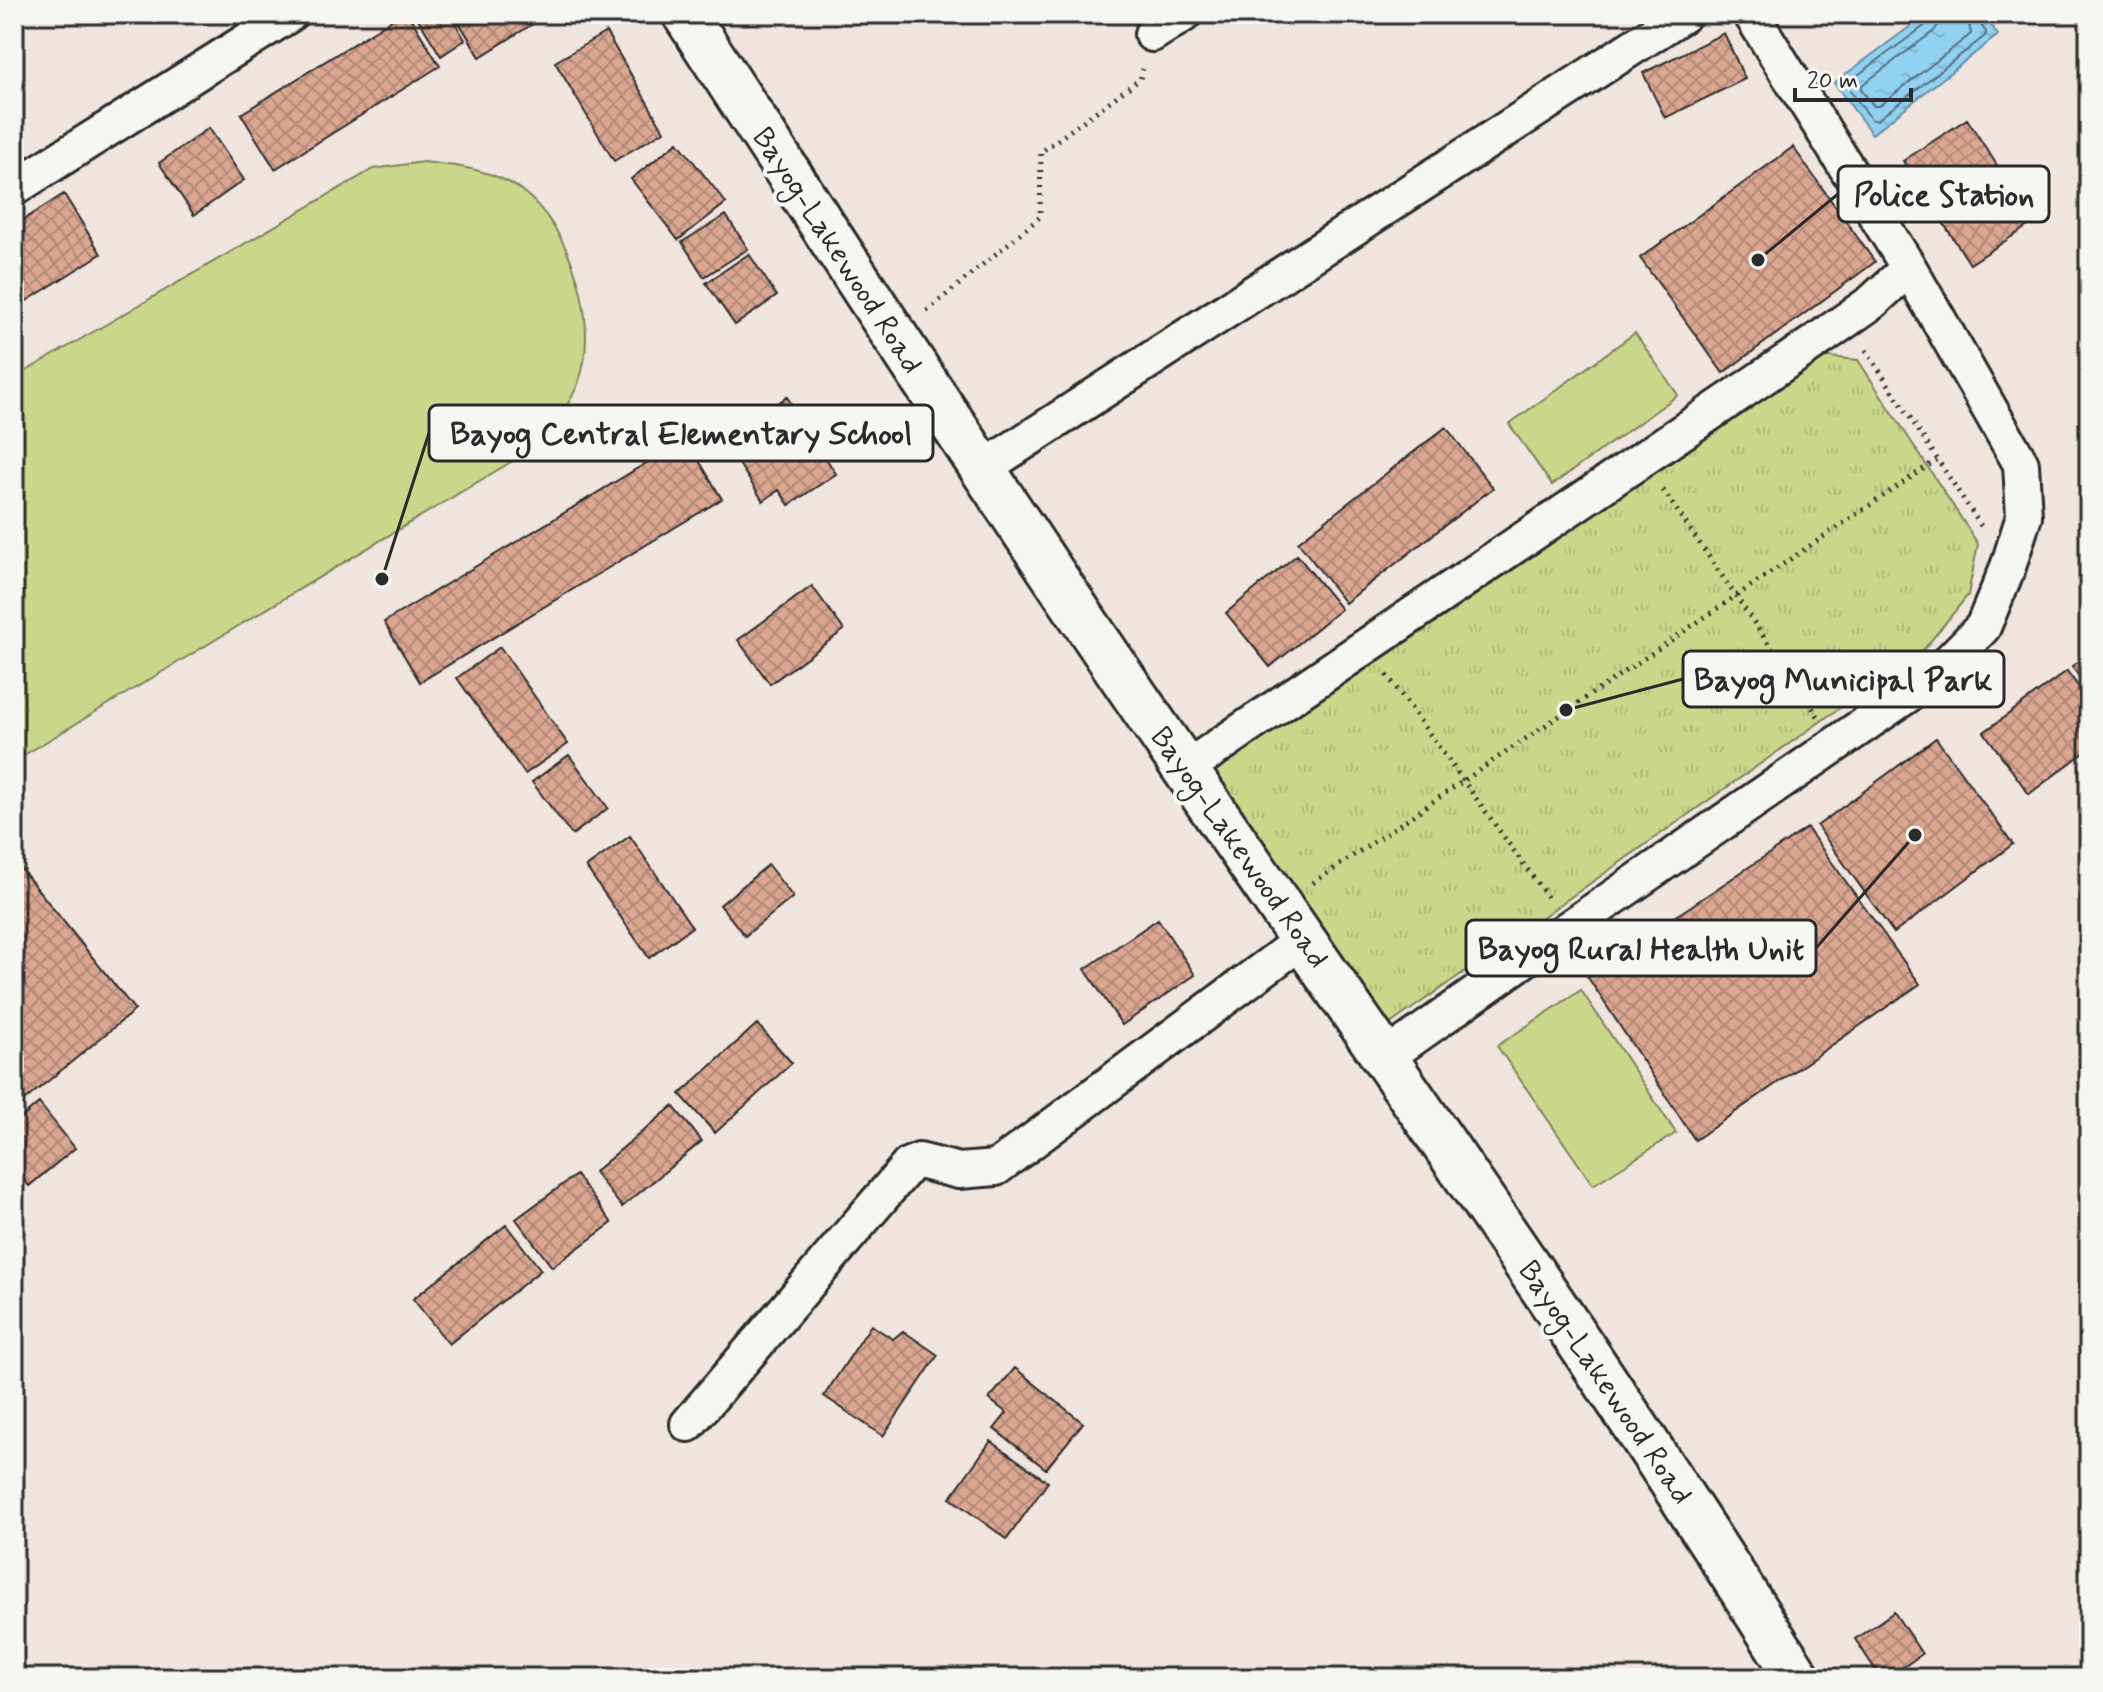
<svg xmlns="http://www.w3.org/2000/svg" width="2103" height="1692" font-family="Mynerve,sans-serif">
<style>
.park{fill:url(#park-tufts);stroke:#7b825c;stroke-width:2}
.pitch{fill:#cbd88c;stroke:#7b825c;stroke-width:2}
.water{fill:url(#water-ripples);stroke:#688fa3;stroke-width:2}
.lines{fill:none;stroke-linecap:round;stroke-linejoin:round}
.shore{stroke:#546e7b;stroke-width:2}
.building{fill:url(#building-cross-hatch);stroke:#2b2b2b;stroke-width:2}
.minor-casing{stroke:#2b2b2b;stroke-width:40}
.secondary-casing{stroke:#2b2b2b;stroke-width:50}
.path{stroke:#2b2b2b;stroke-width:5;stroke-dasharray:2 6;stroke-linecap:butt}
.minor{stroke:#f6f6f2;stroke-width:34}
.secondary{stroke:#f6f6f2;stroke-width:44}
.labels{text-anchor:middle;stroke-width:8;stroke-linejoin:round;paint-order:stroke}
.street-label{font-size:30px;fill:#2b2b2b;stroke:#f6f6f2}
.leader{fill:none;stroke:#2b2b2b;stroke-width:3}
.callout-dot{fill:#2b2b2b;stroke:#f6f6f2;stroke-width:3}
.callout{fill:#f6f6f2;stroke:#2b2b2b;stroke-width:3}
.callout-label{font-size:32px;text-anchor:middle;font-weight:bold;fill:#2b2b2b}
</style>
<defs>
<pattern id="park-tufts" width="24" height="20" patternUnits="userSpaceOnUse" patternTransform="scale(2)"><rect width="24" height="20" fill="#cbd88c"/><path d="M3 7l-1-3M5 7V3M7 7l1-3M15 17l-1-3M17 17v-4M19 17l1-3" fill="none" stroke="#aeba79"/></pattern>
<pattern id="water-ripples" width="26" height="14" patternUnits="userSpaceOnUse" patternTransform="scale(2)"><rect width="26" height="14" fill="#91d2f3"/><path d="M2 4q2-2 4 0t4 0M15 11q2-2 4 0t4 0" fill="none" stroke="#7db4d0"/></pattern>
<pattern id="building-cross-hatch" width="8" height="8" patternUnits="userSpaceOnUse" patternTransform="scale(2)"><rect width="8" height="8" fill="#dca791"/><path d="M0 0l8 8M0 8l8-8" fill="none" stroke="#b38877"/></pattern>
</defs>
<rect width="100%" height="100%" fill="#f1e6df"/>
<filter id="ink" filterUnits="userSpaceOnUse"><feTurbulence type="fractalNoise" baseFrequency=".0125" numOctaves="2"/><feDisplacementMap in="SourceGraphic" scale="16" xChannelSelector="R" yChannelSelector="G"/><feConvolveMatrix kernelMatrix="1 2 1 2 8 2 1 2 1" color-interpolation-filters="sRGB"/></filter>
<g filter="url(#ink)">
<!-- park -->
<path class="park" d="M1820,356L1858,360L1978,544L1968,595L1925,648L1383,1029L1202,773Z"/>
<!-- pitch -->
<path class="pitch" d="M423,162C456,166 493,169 521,190C572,228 601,324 578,384C570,404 555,423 544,442L14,761V378L373,169Z
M1635,333L1678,395L1552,485L1509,424Z
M1581,990L1676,1133L1593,1185L1497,1046Z"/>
<!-- water -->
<path class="water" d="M1927,14H1983L1998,35L1872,134L1834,83Z"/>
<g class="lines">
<!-- shore -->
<path class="shore" d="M1931,14L1927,24L1847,83L1848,88L1872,120H1877L1985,36L1986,32L1978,21L1977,14
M1941,14L1939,24L1934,31L1862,85L1861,90L1874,106H1879L1971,34L1967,14"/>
</g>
<!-- building -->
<path class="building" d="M401,14H408L440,66L275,169L241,114Z
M415,14H450L465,40L441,56Z
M454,14H535L539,20L480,57Z
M606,32L664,131L614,161L555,62Z
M1724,33L1745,79L1665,118L1643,73Z
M1967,119L2034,222L1970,264L1903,161Z
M209,128L244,180L194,215L159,163Z
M678,142L726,203L678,240L631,179Z
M1793,147L1875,262L1723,373L1640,258Z
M64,194L101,254L14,309V226Z
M726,215L748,249L704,277L682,242Z
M749,254L777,296L735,325L706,283Z
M787,397L836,474L789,505L779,490L763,501L723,439Z
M1446,427L1493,488L1345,603L1298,542Z
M686,439L722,499L420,682L384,622Z
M1297,555L1341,609L1270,667L1226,613Z
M812,586L844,630L770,684L738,640Z
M500,647L568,744L525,774L457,678Z
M2089,654V692L2072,666Z
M2067,671L2089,701V749L2029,794L1984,732Z
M1936,738L2013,844L1894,933L1817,826Z
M569,755L608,808L572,835L532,782Z
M1807,828L1920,984L1695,1140L1587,976Z
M630,836L692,927L649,958L586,867Z
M14,860L135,1010L14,1109Z
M768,865L793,897L745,936L720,905Z
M1158,919L1195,975L1122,1025L1085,969Z
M757,1024L792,1063L715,1133L680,1094Z
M39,1103L75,1148L29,1186L14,1168V1124Z
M673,1106L702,1141L622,1207L594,1172Z
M576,1175L612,1223L552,1267L516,1219Z
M506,1225L541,1270L449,1344L413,1299Z
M871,1325L893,1339L903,1331L938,1355L883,1436L824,1396Z
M1015,1368L1083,1423L1046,1469L994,1429L1007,1413L989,1399Z
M991,1441L1048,1482L1007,1539L950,1498Z
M1894,1612L1922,1654L1888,1678H1881L1855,1639Z"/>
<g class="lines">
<defs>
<path id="minor" d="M1152,34L1184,14
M14,188L290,14
M982,469L1684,14
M1185,769L1818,340L1872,302L1909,268
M1386,1057L1569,928L1935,676L1983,627L2008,567L2024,516L2021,464L1909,268L1751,14
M688,1424L909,1165L919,1161L959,1171L996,1168L1304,939"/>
<path id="secondary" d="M685,14C849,267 1014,520 1185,769C1392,1070 1604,1368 1798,1678"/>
</defs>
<!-- minor casing -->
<use href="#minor" class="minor-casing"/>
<!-- secondary casing -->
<use href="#secondary" class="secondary-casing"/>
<!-- path -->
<path class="path" d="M927,311L1040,217L1041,152L1140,79L1143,69
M1866,350L1983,529
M1663,490L1818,716
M1387,675L1548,898
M1313,883L1938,459"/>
<!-- minor -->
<use href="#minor" class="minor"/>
<!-- secondary -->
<use href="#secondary" class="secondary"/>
</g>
</g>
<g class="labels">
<!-- street labels -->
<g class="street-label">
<text transform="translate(838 250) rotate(57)" y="10">Bayog-Lakewood Road</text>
<text transform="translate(1240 847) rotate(55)" y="10">Bayog-Lakewood Road</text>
<text transform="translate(1606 1382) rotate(56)" y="10">Bayog-Lakewood Road</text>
</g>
</g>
<!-- callouts -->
<path class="leader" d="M1758 260L1838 194M382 579L429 433M1566 710L1683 679M1915 835L1816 948"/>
<g class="callout-dot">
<circle cx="1758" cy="260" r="8"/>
<circle cx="382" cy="579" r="8"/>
<circle cx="1566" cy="710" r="8"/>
<circle cx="1915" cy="835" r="8"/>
</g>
<g class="callout">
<rect x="1838" y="166" width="211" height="56" rx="8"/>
<rect x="429" y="405" width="504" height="56" rx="8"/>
<rect x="1683" y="651" width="321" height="56" rx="8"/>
<rect x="1466" y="920" width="350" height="56" rx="8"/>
</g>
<g class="callout-label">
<text x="1944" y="205">Police Station</text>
<text x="681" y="444">Bayog Central Elementary School</text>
<text x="1843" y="690">Bayog Municipal Park</text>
<text x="1641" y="959">Bayog Rural Health Unit</text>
</g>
<!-- margin -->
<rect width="2103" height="1692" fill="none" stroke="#f6f6f2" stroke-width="48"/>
<rect x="24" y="24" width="2055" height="1644" fill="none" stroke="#2b2b2b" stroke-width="3" filter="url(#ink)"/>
<!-- scale -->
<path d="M1795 88v12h116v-12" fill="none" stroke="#2b2b2b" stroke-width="4"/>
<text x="1807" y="88" font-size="24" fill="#2b2b2b" stroke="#f6f6f2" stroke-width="6" paint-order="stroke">20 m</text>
</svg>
